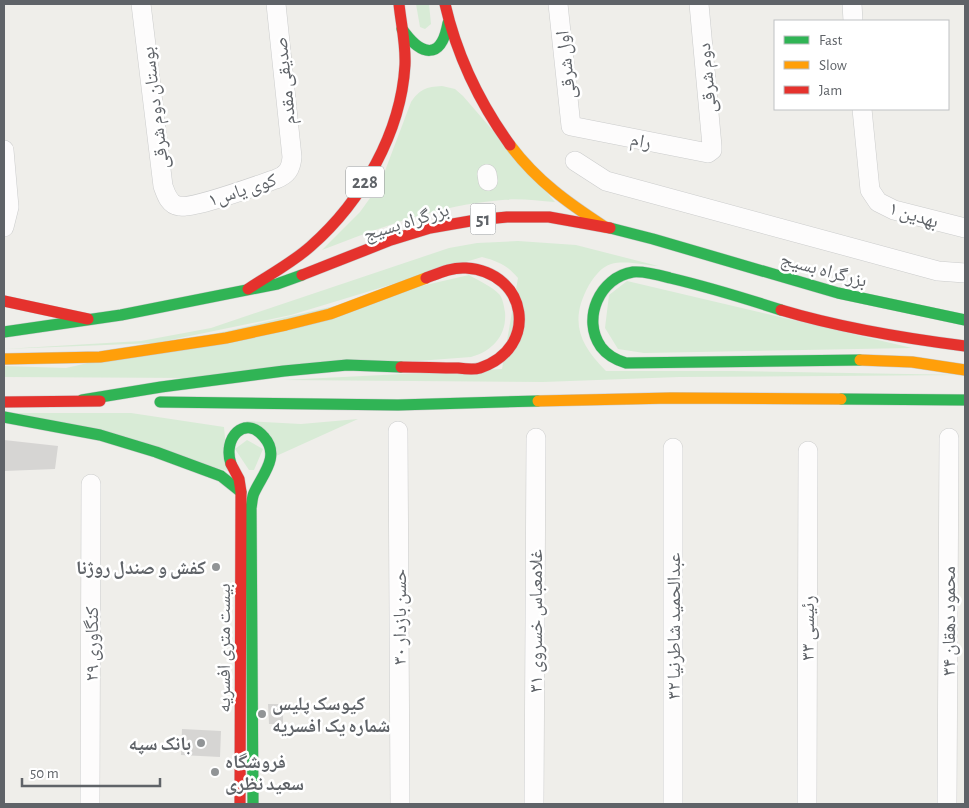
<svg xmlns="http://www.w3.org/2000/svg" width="969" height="808" font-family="'Alegreya Sans','Noto Naskh Arabic',sans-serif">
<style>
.green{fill:#d8ebd6}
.building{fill:#d6d5d3}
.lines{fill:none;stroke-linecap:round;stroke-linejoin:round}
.street-casing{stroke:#cbcccc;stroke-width:20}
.fast-casing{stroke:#cacacb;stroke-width:12}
.slow-casing{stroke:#cacacb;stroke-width:12}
.jam-casing{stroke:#cacacb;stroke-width:12}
.street{stroke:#fdfcfc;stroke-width:19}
.fast{stroke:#30b455;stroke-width:11}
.slow{stroke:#ff9f0a;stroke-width:11}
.jam{stroke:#e5322d;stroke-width:11}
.poi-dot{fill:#919496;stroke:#fff;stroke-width:2}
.labels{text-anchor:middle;stroke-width:5;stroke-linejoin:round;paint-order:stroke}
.shield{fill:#fff;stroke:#8f9295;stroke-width:1}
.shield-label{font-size:18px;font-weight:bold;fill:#5f6368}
.street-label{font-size:19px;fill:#5f6368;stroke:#fff}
.poi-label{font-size:19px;font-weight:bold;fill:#5f6368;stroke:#fff;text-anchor:end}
</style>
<rect width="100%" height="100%" fill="#efeeea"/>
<!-- green -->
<path class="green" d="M416,4H429L431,24L425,29L420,27Z
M442,86L455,89L463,96L555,202C538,201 519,198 502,200C438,205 382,227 322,250L360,212L380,184L411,102C420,89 426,87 442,86Z
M518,241L576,245L658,266C644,265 625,260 611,264C601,267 594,277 589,285C569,321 579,344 606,371H733L965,375L679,377L543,382L283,380L502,369L518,278C508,266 498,261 482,257L291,315L156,343L4,349L141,341L211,328L449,248L477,243Z
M469,275C477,280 493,287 499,294C503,298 504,307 505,312C507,335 493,351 471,357L190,378L4,377V366L66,368Z
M627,281L912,348L644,353L618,349L605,328L609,295Z
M11,413H131L224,427L228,471Z
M358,419L274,457L246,421L301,424Z
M247,440L263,449L254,470H249L235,449Z"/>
<!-- building -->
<path class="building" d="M4,440L58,446L55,469L4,471Z
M268,704H283V724H269Z
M182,729L221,731L220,757L181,755Z"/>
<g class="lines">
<defs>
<path id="street" d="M141,4L163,186C166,194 169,205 179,206C194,209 258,185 276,179C287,175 291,169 292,157L276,4
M558,4L571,126L708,153L712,150V146L699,4
M852,4L853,21
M862,109L870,190L878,202L894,210L965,228
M4,150L9,207L4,227
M575,161L606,181L938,271L965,273
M487,174L488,181
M398,431L400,804
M673,448V804
M90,804L91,484
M534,804L536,438
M807,804L808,451
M947,804L949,438"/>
<path id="fast" d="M402,29C421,56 441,61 448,23
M610,228L653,239L838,293L965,320
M781,310C744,298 708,287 670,278C659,275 645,271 633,272C600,277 581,319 601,347C607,355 616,360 626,363L860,360
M4,332L121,315L277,284L302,275
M841,399L965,400
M82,400L161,387L284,371L347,365L401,367
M160,402L398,405L538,401
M4,417L100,435L156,452L221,476L241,492
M231,464C222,438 245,414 264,437C281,456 262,475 254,493C252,497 252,503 251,508L253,804"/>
<path id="slow" d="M510,145C537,181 568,203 605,227
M4,359L100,357L226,338L286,325L330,314L426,278
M860,360L912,362L965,370
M538,401L671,398L841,399"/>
<path id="jam" d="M445,4C457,56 479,102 510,145
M302,275L391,240L430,228L476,220L507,217H549L610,228
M248,289C269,275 292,263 311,246C362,201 401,133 405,65C406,44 401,24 399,4
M4,301L88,319
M781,310C841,328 902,338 965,346
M401,367C420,367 439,368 458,368C465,369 474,370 480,368C540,348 528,272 466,268C452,267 439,273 426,278
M4,402L100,401
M231,464L239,479L241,492L240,804"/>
</defs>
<!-- street casing -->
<use href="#street" class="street-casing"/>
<!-- fast casing -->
<use href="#fast" class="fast-casing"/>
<!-- slow casing -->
<use href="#slow" class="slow-casing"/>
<!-- jam casing -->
<use href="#jam" class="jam-casing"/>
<!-- street -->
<use href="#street" class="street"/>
<!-- fast -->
<use href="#fast" class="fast"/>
<!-- slow -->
<use href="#slow" class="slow"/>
<!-- jam -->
<use href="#jam" class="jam"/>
</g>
<!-- markers -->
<g class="poi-dot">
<circle cx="216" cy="567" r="5"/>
<circle cx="262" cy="714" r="5"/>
<circle cx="201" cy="743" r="5"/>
<circle cx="215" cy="772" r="5"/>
</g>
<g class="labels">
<!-- shield labels -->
<g class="shield">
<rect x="346" y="166.5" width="38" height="31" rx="4"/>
<rect x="470.5" y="203.5" width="25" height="31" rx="4"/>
</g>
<g class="shield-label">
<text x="365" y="188">228</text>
<text x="483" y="225">51</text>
</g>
<!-- street labels -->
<g class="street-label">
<text transform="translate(565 65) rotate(-96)" y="7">اول شرقی</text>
<text transform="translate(706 78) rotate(-95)" y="7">دوم شرقی</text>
<text transform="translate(284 81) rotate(-96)" y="7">صدیقی مقدم</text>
<text transform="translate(154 108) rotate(-97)" y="7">بوستان دوم شرقی</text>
<text transform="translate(641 140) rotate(11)" y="7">رام</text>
<text transform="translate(242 189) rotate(-18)" y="7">کوی یاس۱</text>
<text transform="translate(914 214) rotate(17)" y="7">بهدین ۱</text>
<text transform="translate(406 221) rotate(-17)" y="7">بزرگراه بسیج</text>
<text transform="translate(824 269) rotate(15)" y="7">بزرگراه بسیج</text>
<text transform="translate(399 617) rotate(-90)" y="7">حسن بازدار ۳۰</text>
<text transform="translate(535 621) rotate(-90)" y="7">غلامعباس خسروی ۳۱</text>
<text transform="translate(948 621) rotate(-90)" y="7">محمود دهقان ۳۴</text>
<text transform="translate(673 626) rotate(-90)" y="7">عبدالحمید شاطرنیا ۳۲</text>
<text transform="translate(807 628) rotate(-90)" y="7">رئیسی ۳۳</text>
<text transform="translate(91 644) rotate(-90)" y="7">کنگاوری ۲۹</text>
<text transform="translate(223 648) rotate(-90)" y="7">بیست متری افسریه</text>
</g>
<!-- poi labels -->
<g class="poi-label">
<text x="206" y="574">کفش و صندل روژنا</text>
<text x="272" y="710" text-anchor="start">کیوسک پلیس<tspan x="272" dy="22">شماره یک افسریه</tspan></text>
<text x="191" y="750">بانک سپه</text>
<text x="225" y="768" text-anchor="start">فروشگاه<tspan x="225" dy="22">سعید نظری</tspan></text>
</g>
</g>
<!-- border -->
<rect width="969" height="808" fill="none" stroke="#5f6368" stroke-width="10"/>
<!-- legend -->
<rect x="774" y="20" width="175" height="90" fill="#ffffff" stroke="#bfc1c3"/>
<rect x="784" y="36" width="25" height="8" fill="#30b455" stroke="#bfc1c3"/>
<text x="819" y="45" font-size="15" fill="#5f6368">Fast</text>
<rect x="784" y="61" width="25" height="8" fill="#ff9f0a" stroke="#bfc1c3"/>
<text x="819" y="70" font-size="15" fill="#5f6368">Slow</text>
<rect x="784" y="86" width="25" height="8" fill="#e5322d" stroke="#bfc1c3"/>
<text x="819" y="95" font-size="15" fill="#5f6368">Jam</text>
<!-- scale -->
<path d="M22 778v8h138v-8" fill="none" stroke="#5f6368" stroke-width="2.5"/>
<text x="30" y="778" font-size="15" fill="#5f6368" stroke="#ffffff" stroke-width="4" paint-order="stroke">50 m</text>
</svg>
